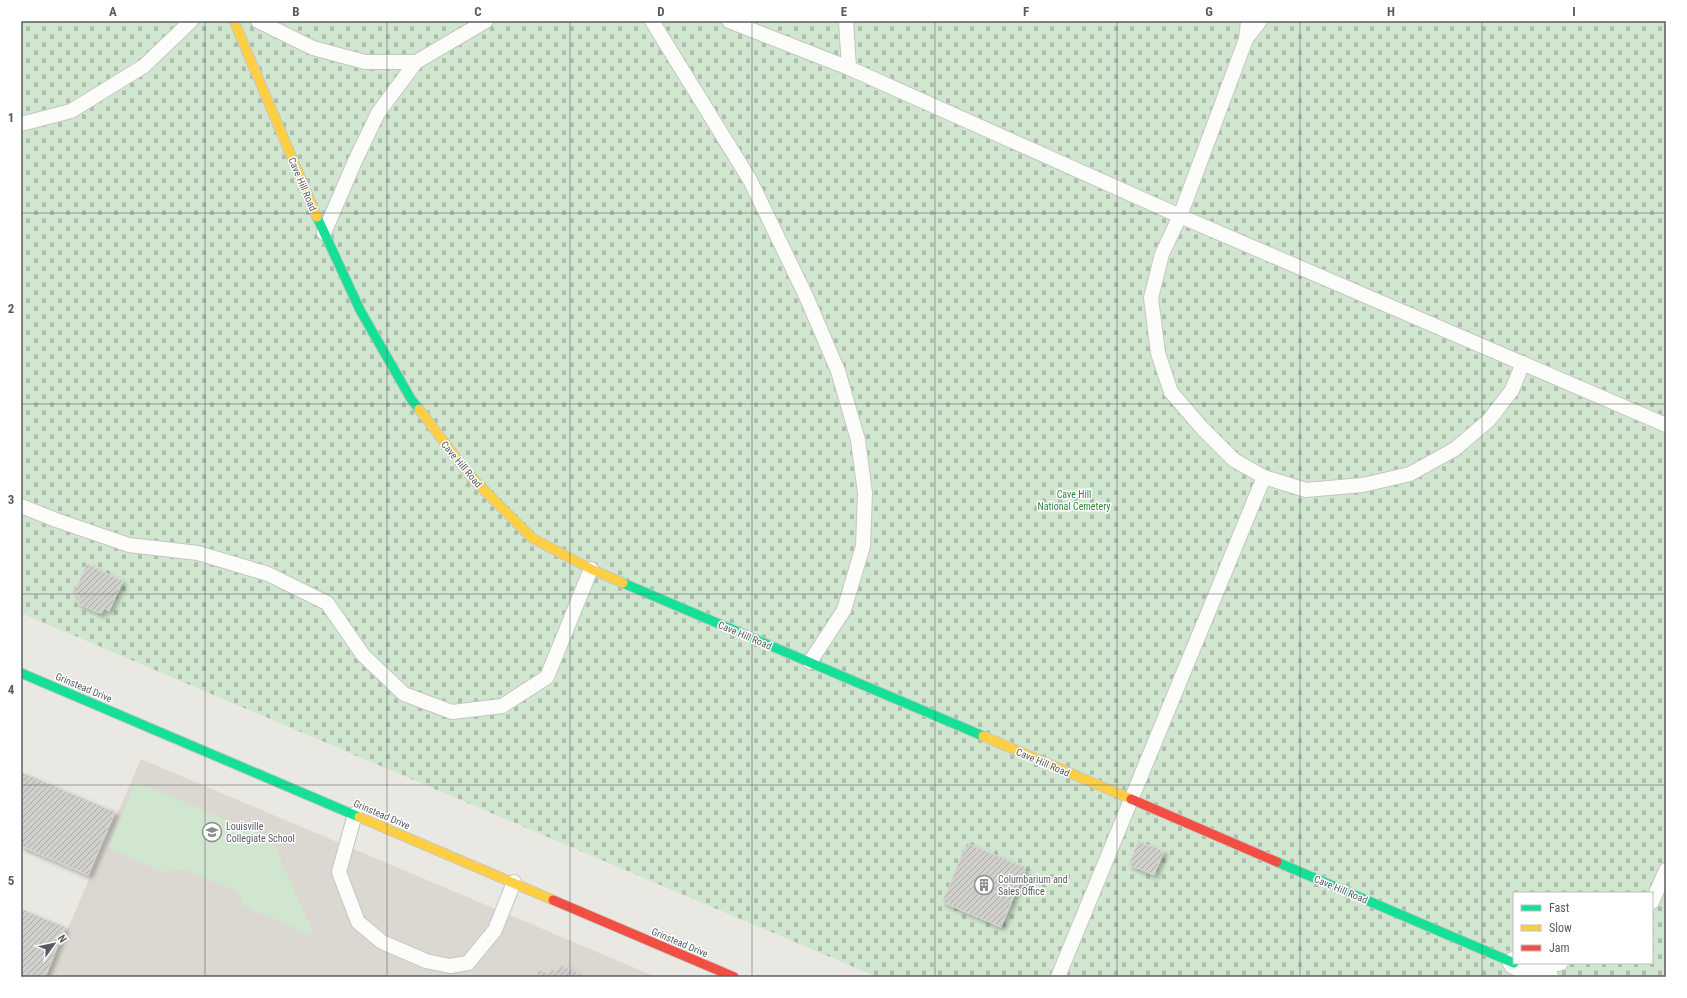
<svg xmlns="http://www.w3.org/2000/svg" width="1687" height="998" font-family="'Roboto Condensed',sans-serif">
<style>
.education{fill:#dad8d0}
.cemetery{fill:url(#cemetery-stones);fill-rule:evenodd}
.green{fill:#d0e6ce}
.building{fill:url(#building-hatch);stroke:#d8d7d2;filter:url(#shadow)}
.lines{fill:none;stroke-linecap:round;stroke-linejoin:round}
.lane-casing{stroke:#c5c6c4;stroke-width:16}
.street-casing{stroke:#c5c6c4;stroke-width:24}
.fast-casing{stroke:#c6c7c6;stroke-width:11}
.slow-casing{stroke:#c6c7c6;stroke-width:11}
.jam-casing{stroke:#c6c7c6;stroke-width:11}
.lane{stroke:#fcfcfb;stroke-width:14}
.street{stroke:#fcfcfb;stroke-width:22}
.fast{stroke:#16e098;stroke-width:9}
.slow{stroke:#ffcf43;stroke-width:9}
.jam{stroke:#f24e42;stroke-width:9}
.grid{fill:none;stroke:#585c61;stroke-width:1;stroke-opacity:0.55}
.labels{text-anchor:middle;stroke-width:3;stroke-linejoin:round;paint-order:stroke}
.street-label{font-size:10px;fill:#585c61;stroke:#fff}
.park-label{font-size:10px;fill:#33853c;stroke:#fff}
.poi-label{font-size:10px;fill:#585c61;stroke:#fff;text-anchor:start}
.neatline{fill:none;stroke:#585c61;stroke-width:1.5}
.grid-label{font-size:13px;text-anchor:middle;font-weight:bold;fill:#585c61}
</style>
<defs>
<pattern id="cemetery-stones" width="16" height="16" patternUnits="userSpaceOnUse"><rect width="16" height="16" fill="#d0e6ce"/><path d="M2 7V4a2 2 0 0 1 4 0v3zM10 15v-3a2 2 0 0 1 4 0v3z" fill="#acbeab"/></pattern>
<pattern id="building-hatch" width="6" height="6" patternUnits="userSpaceOnUse"><rect width="6" height="6" fill="#d0cfcb"/><path d="M-1 1l2-2M0 6l6-6M5 7l2-2" fill="none" stroke="#acaba8"/></pattern>
<filter id="shadow"><feDropShadow dx="3.5" dy="3.5" stdDeviation="2" flood-color="#0004"/></filter>
</defs>
<rect width="100%" height="100%" fill="#e9e8e2"/>
<!-- education -->
<path class="education" d="M141,759L656,977H47Z"/>
<!-- cemetery -->
<path class="cemetery" d="M21,21H1666V977H877L21,613ZM1514,893H1652V963H1514Z"/>
<!-- green -->
<path class="green" d="M136,782L271,838L315,937L252,910L243,904L239,893L185,869L166,872L158,870L108,847Z"/>
<!-- building -->
<path class="building" d="M87,564L123,581L109,611L104,608L101,614L77,603L80,597L73,594Z
M21,772L115,812L88,875L21,846Z
M1138,841L1164,851L1154,875L1129,865Z
M967,843L1026,868L1001,927L942,902Z
M21,909L65,927L45,977H21Z
M560,965L589,977H536L539,970L549,974L551,969L557,972Z"/>
<g class="lines">
<defs>
<path id="lane" d="M258,21L313,48L365,62H416L486,21
M652,21L750,180L806,296L838,371L858,440L865,493L863,546L844,610L810,662
M729,21L849,68L1180,216L1666,425
M846,21L849,68
M1248,21L1246,39L1180,216L1162,254L1151,298L1158,353L1171,392L1202,428L1234,460L1264,477L1306,490L1363,485L1410,474L1455,449L1489,420L1512,390L1523,363
M1246,39L1260,21
M21,124L71,111L144,66L191,21
M324,233L355,161L378,113L416,62
M21,506L56,520L129,545L198,553L268,574L327,603L363,655L404,694L452,712L502,706L547,677L591,569
M355,814L339,872L358,922L382,942L426,961L450,966L468,963L495,930L514,882
M1652,902L1666,870
M1533,971L1561,963
M1058,977L1264,477"/>
<path id="street" d="M1514,963L1547,977"/>
<path id="fast" d="M317,217L360,310L411,399L419,409
M623,583L983,736
M21,673L359,817
M1277,862L1514,963"/>
<path id="slow" d="M234,21L317,217
M419,409L471,477L532,538L591,569L623,583
M983,736L1131,799
M359,817L553,900"/>
<path id="jam" d="M1131,799L1277,862
M553,900L734,977"/>
</defs>
<!-- lane casing -->
<use href="#lane" class="lane-casing"/>
<!-- street casing -->
<use href="#street" class="street-casing"/>
<!-- fast casing -->
<use href="#fast" class="fast-casing"/>
<!-- slow casing -->
<use href="#slow" class="slow-casing"/>
<!-- jam casing -->
<use href="#jam" class="jam-casing"/>
<!-- lane -->
<use href="#lane" class="lane"/>
<!-- street -->
<use href="#street" class="street"/>
<!-- fast -->
<use href="#fast" class="fast"/>
<!-- slow -->
<use href="#slow" class="slow"/>
<!-- jam -->
<use href="#jam" class="jam"/>
</g>
<!-- grid -->
<path class="grid" d="M205,21V977M387,21V977M570,21V977M752,21V977M935,21V977M1117,21V977M1300,21V977M1482,21V977M21,213H1666M21,404H1666M21,594H1666M21,785H1666"/>
<!-- icons -->
<defs>
<symbol id="school-ring" viewBox="-11 -11 22 22"><circle r="9.5" fill="#fff" stroke="#8b8d8e" stroke-width="1.5"/><path d="M0-5L7-2L0 1L-7-2ZM-4 1L0 2.5L4 1V4Q0 6-4 4Z" fill="#8b8d8e"/></symbol>
<symbol id="building-ring" viewBox="-11 -11 22 22"><circle r="9.5" fill="#fff" stroke="#8b8d8e" stroke-width="1.5"/><path d="M-4-6H4V6H1V3H-1V6H-4ZM-2.5-4.3h1.7v1.8h-1.7ZM.8-4.3h1.7v1.8H.8ZM-2.5-1h1.7V.8h-1.7ZM.8-1h1.7V.8H.8Z" fill="#8b8d8e"/></symbol>
</defs>
<g fill-rule="evenodd">
<use href="#school-ring" x="201" y="821" width="22" height="22"/>
<use href="#building-ring" x="973" y="874" width="22" height="22"/>
</g>
<g class="labels">
<!-- street labels -->
<g class="street-label">
<text transform="translate(303 184) rotate(67)" y="4">Cave Hill Road</text>
<text transform="translate(462 464) rotate(50)" y="4">Cave Hill Road</text>
<text transform="translate(745 635) rotate(23)" y="4">Cave Hill Road</text>
<text transform="translate(84 687) rotate(23)" y="4">Grinstead Drive</text>
<text transform="translate(1043 762) rotate(23)" y="4">Cave Hill Road</text>
<text transform="translate(382 814) rotate(23)" y="4">Grinstead Drive</text>
<text transform="translate(1341 889) rotate(23)" y="4">Cave Hill Road</text>
<text transform="translate(680 942) rotate(23)" y="4">Grinstead Drive</text>
</g>
<!-- park labels -->
<g class="park-label">
<text x="1074" y="498">Cave Hill<tspan x="1074" dy="12">National Cemetery</tspan></text>
</g>
<!-- poi labels -->
<g class="poi-label">
<text x="226" y="830">Louisville<tspan x="226" dy="12">Collegiate School</tspan></text>
<text x="998" y="883">Columbarium and<tspan x="998" dy="12">Sales Office</tspan></text>
</g>
</g>
<!-- border -->
<rect width="1687" height="998" fill="none" stroke="#ffffff" stroke-width="44"/>
<!-- legend -->
<rect x="1513" y="892" width="140" height="72" fill="#ffffff" stroke="#bcbec0"/>
<rect x="1521" y="905" width="20" height="6" fill="#16e098" stroke="#bcbec0"/>
<text x="1549" y="912" font-size="12" fill="#585c61">Fast</text>
<rect x="1521" y="925" width="20" height="6" fill="#ffcf43" stroke="#bcbec0"/>
<text x="1549" y="932" font-size="12" fill="#585c61">Slow</text>
<rect x="1521" y="945" width="20" height="6" fill="#f24e42" stroke="#bcbec0"/>
<text x="1549" y="952" font-size="12" fill="#585c61">Jam</text>
<!-- north arrow -->
<g transform="translate(54 944) rotate(57)" stroke="#ffffff" stroke-width="3" paint-order="stroke">
<path d="M0-3L7 15L0 10L-7 15Z" fill="#585c61"/>
<text y="-6" font-size="11" font-weight="bold" text-anchor="middle" fill="#585c61">N</text>
</g>
<rect x="22" y="22" width="1643" height="954" class="neatline"/>
<g class="grid-label">
<text x="113" y="16">A</text>
<text x="296" y="16">B</text>
<text x="478" y="16">C</text>
<text x="661" y="16">D</text>
<text x="844" y="16">E</text>
<text x="1026" y="16">F</text>
<text x="1209" y="16">G</text>
<text x="1391" y="16">H</text>
<text x="1574" y="16">I</text>
<text x="11" y="122">1</text>
<text x="11" y="313">2</text>
<text x="11" y="504">3</text>
<text x="11" y="694">4</text>
<text x="11" y="885">5</text>
</g>
</svg>
